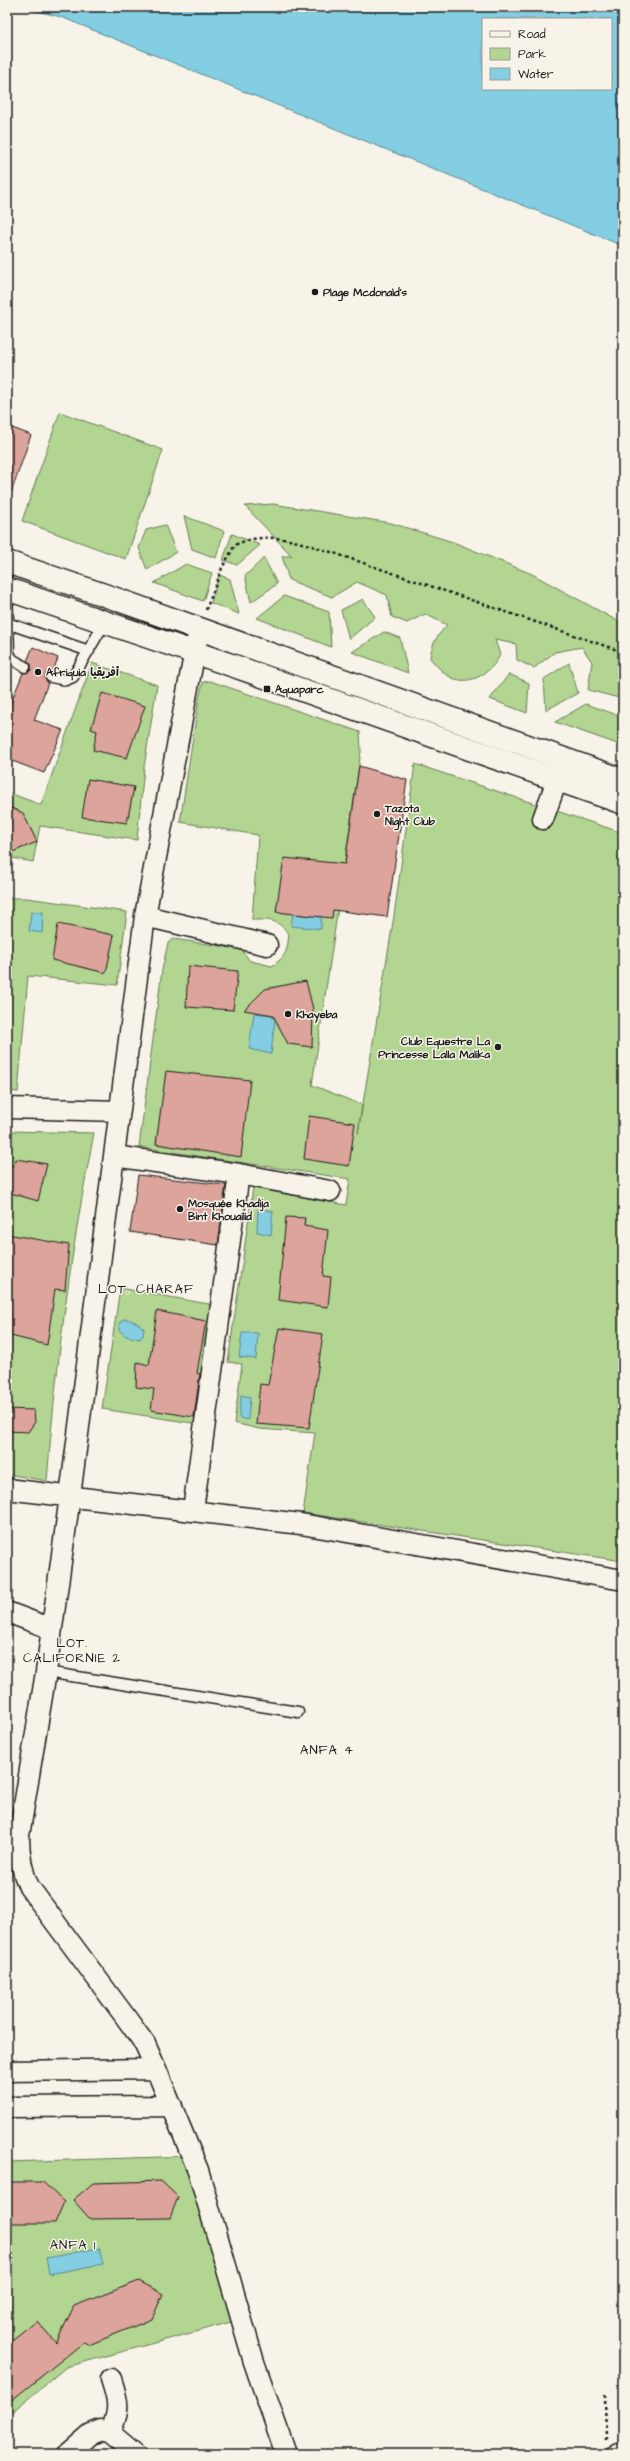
<svg xmlns="http://www.w3.org/2000/svg" width="630" height="2461" font-family="'Architects Daughter','Playpen Sans Arabic',sans-serif">
<style>
.green{fill:#b2d691;stroke:#677956}
.water{fill:#83cee2;stroke:#5a8793;fill-rule:evenodd}
.building{fill:#dda49b;stroke:#1c1c1c}
.lines{fill:none;stroke-linecap:round;stroke-linejoin:round}
.service-casing{stroke:#1c1c1c;stroke-width:13}
.minor-casing{stroke:#1c1c1c;stroke-width:23}
.trunk-casing{stroke:#1c1c1c;stroke-width:25}
.path{stroke:#1c1c1c;stroke-width:2.5;stroke-dasharray:3 3;stroke-linecap:butt}
.service{stroke:#f7f3e8;stroke-width:10}
.minor{stroke:#f7f3e8;stroke-width:20}
.trunk{stroke:#f7f3e8;stroke-width:22}
.poi-dot{fill:#1c1c1c;stroke:#f7f3e8;stroke-width:1.5}
.labels{text-anchor:middle;stroke-width:3;stroke-linejoin:round;paint-order:stroke}
.poi-label{font-size:11px;font-weight:bold;fill:#1c1c1c;stroke:#f7f3e8;text-anchor:start}
.quarter-label{font-size:13px;letter-spacing:1px;fill:#1c1c1c;stroke:#f7f3e8}
</style>
<rect width="100%" height="100%" fill="#f7f3e8"/>
<filter id="ink" filterUnits="userSpaceOnUse"><feTurbulence type="fractalNoise" baseFrequency=".025" numOctaves="2"/><feDisplacementMap in="SourceGraphic" scale="8" xChannelSelector="R" yChannelSelector="G"/><feConvolveMatrix kernelMatrix="1 2 1 2 8 2 1 2 1" color-interpolation-filters="sRGB"/></filter>
<g filter="url(#ink)">
<!-- green -->
<path class="green" d="M60,412L163,450L126,559L22,521Z
M273,504L391,523L453,542L532,574L623,624V699L588,690L592,662L582,647L555,652L534,668L517,660L516,644L495,640L500,655C492,673 467,689 447,675C441,671 435,664 430,658C432,643 437,636 447,625L425,614L407,623L392,617L387,595L357,582L332,597L289,580L282,556H292L245,506Z
M184,516L224,531L216,558L192,549Z
M165,525L176,552L147,570L139,548L146,530Z
M232,534L260,545L237,565L223,560Z
M264,558L277,584L251,602L245,576Z
M186,564L212,573L203,601L154,583Z
M219,575L230,579L239,614L211,603Z
M284,596L329,612L331,647L257,618Z
M363,599L375,617L349,639L341,610Z
M384,632L400,638L408,673L352,652Z
M92,663L157,685L144,767L137,840L40,826L33,862L7,857V792L41,805Z
M569,663L578,693L546,710L544,679Z
M509,674L529,683L527,713L490,699Z
M210,681L360,732L361,751L312,1085L362,1105L358,1133L394,916L415,764L623,833V1561L303,1513L315,1433L259,1429L234,1423L242,1364L228,1362L253,1188L346,1205L350,1179L139,1147L162,970L168,943L173,939L241,949L250,961L272,966C287,956 287,951 289,934C276,918 270,920 252,920L258,835L180,822L199,698L203,682Z
M586,704L623,717V746L555,722Z
M7,898H27L127,912L117,985L28,976L18,1092L7,1091Z
M7,1131L94,1133C71,1248 56,1364 47,1481L7,1474Z
M120,1288L214,1305L199,1424L102,1409Z
M192,2156L242,2319L66,2367L7,2416V2162Z"/>
<!-- water -->
<path class="water" d="M21,7H623V246L61,17ZM483,19H611V89H483Z
M31,912H43L42,933L29,931Z
M293,914L321,917V929L291,926Z
M254,1013L272,1015L275,1020L271,1054L249,1049Z
M258,1209L273,1211L271,1235L257,1232Z
M124,1319C131,1319 139,1323 144,1329L143,1336L140,1339L126,1336L119,1330V1323Z
M242,1333H258L256,1359L239,1357Z
M241,1395L250,1397L248,1420L239,1418Z
M99,2248L103,2264L49,2274L46,2258Z"/>
<!-- building -->
<path class="building" d="M7,426L31,435L9,499L7,498Z
M33,647L58,658L53,671H49L45,675L48,683L34,720L63,730L44,773L7,759V712L23,673L31,670V664L27,661Z
M102,693L145,706L127,758L93,750L97,731L91,729Z
M359,766L407,780L387,917L333,910L332,918L276,912L284,858L345,864Z
M88,779L134,787L127,823L82,817Z
M7,806L23,813L37,842L10,853L7,845Z
M58,924L114,935L106,973L52,960Z
M188,966L238,971L233,1010L186,1007Z
M306,981L313,1009L312,1047L288,1044L273,1015L244,1010L265,989Z
M166,1071L250,1080L241,1157L156,1144Z
M309,1116L355,1123L349,1166L304,1159Z
M16,1159L47,1164L38,1201L7,1192V1165L14,1166Z
M138,1175L226,1185L218,1245L130,1232Z
M286,1217L305,1218L304,1226L328,1230L323,1276L331,1277L328,1307L278,1300Z
M7,1234L69,1245L65,1290L55,1289L47,1345L7,1335Z
M157,1311L206,1321L197,1373L200,1374L194,1417L151,1410L154,1389L136,1387L137,1362L149,1365Z
M279,1328L323,1334L309,1428L256,1424L260,1384L268,1385Z
M7,1409L34,1410L35,1422L28,1432L7,1431Z
M161,2181L178,2197L170,2218L90,2219L73,2200L93,2183Z
M7,2182H43L64,2202L55,2223H7Z
M139,2281L163,2294L152,2319L89,2345L84,2342L7,2404V2345L37,2321L56,2343L74,2306Z"/>
<g class="lines">
<defs>
<path id="service" d="M7,589L9,653L12,659L25,667
M7,623L89,651
M51,677L66,680L73,677L105,622
M46,1672L298,1712"/>
<path id="minor" d="M199,629L145,916L70,1496L46,1672L19,1836C19,1854 21,1870 29,1887L124,2015L145,2044L156,2069L198,2170L254,2362L286,2454
M543,819L557,780
M145,916L267,945
M7,1108L120,1111
M114,1156L239,1174L193,1510
M239,1174L330,1191
M7,1489L301,1524L623,1580
M7,1612L52,1629
M7,2071L156,2069
M7,2107L172,2106
M110,2433C120,2410 119,2403 111,2379
M68,2454L91,2434L101,2430L110,2433L135,2454
M618,2454L623,2453"/>
<path id="trunk" d="M7,562L113,598L623,780
M7,589L237,667L623,803"/>
</defs>
<!-- service casing -->
<use href="#service" class="service-casing"/>
<!-- minor casing -->
<use href="#minor" class="minor-casing"/>
<!-- trunk casing -->
<use href="#trunk" class="trunk-casing"/>
<!-- path -->
<path class="path" d="M206,610L222,568L235,545C268,529 302,543 334,553L623,652
M605,2395L606,2440"/>
<!-- service -->
<use href="#service" class="service"/>
<!-- minor -->
<use href="#minor" class="minor"/>
<!-- trunk -->
<use href="#trunk" class="trunk"/>
</g>
</g>
<!-- markers -->
<g class="poi-dot">
<circle cx="315" cy="292" r="4"/>
<circle cx="38" cy="672" r="4"/>
<rect x="263" y="685" width="8" height="8" rx="2"/>
<circle cx="377" cy="814" r="4"/>
<circle cx="288" cy="1014" r="4"/>
<circle cx="498" cy="1047" r="4"/>
<circle cx="180" cy="1209" r="4"/>
</g>
<g class="labels">
<!-- poi labels -->
<g class="poi-label">
<text x="323" y="296">Plage Mcdonald's</text>
<text x="46" y="676">Afriquia أفريقيا</text>
<text x="275" y="693">Aquaparc</text>
<text x="385" y="812">Tazota<tspan x="385" dy="13">Night Club</tspan></text>
<text x="296" y="1018">Khayeba</text>
<text x="490" y="1045" text-anchor="end">Club Equestre La<tspan x="490" dy="13">Princesse Lalla Malika</tspan></text>
<text x="188" y="1207">Mosquée Khadija<tspan x="188" dy="13">Bint Khouailid</tspan></text>
</g>
<!-- quarter labels -->
<g class="quarter-label">
<text x="146" y="1293">LOT. CHARAF</text>
<text x="72" y="1647">LOT.<tspan x="72" dy="15">CALIFORNIE 2</tspan></text>
<text x="327" y="1754">ANFA 4</text>
<text x="73" y="2249">ANFA 1</text>
</g>
</g>
<!-- margin -->
<rect width="630" height="2461" fill="none" stroke="#f7f3e8" stroke-width="24"/>
<rect x="12" y="12" width="606" height="2437" fill="none" stroke="#1c1c1c" stroke-width="1.5" filter="url(#ink)"/>
<!-- legend -->
<rect x="482" y="18" width="130" height="72" fill="#f7f3e8" stroke="#9f9d96"/>
<rect x="490" y="31" width="20" height="6" fill="#f7f3e8" stroke="#9f9d96"/>
<text x="518" y="38" font-size="12" fill="#1c1c1c">Road</text>
<rect x="490" y="48" width="20" height="12" fill="#b2d691" stroke="#9f9d96"/>
<text x="518" y="58" font-size="12" fill="#1c1c1c">Park</text>
<rect x="490" y="68" width="20" height="12" fill="#83cee2" stroke="#9f9d96"/>
<text x="518" y="78" font-size="12" fill="#1c1c1c">Water</text>
</svg>
